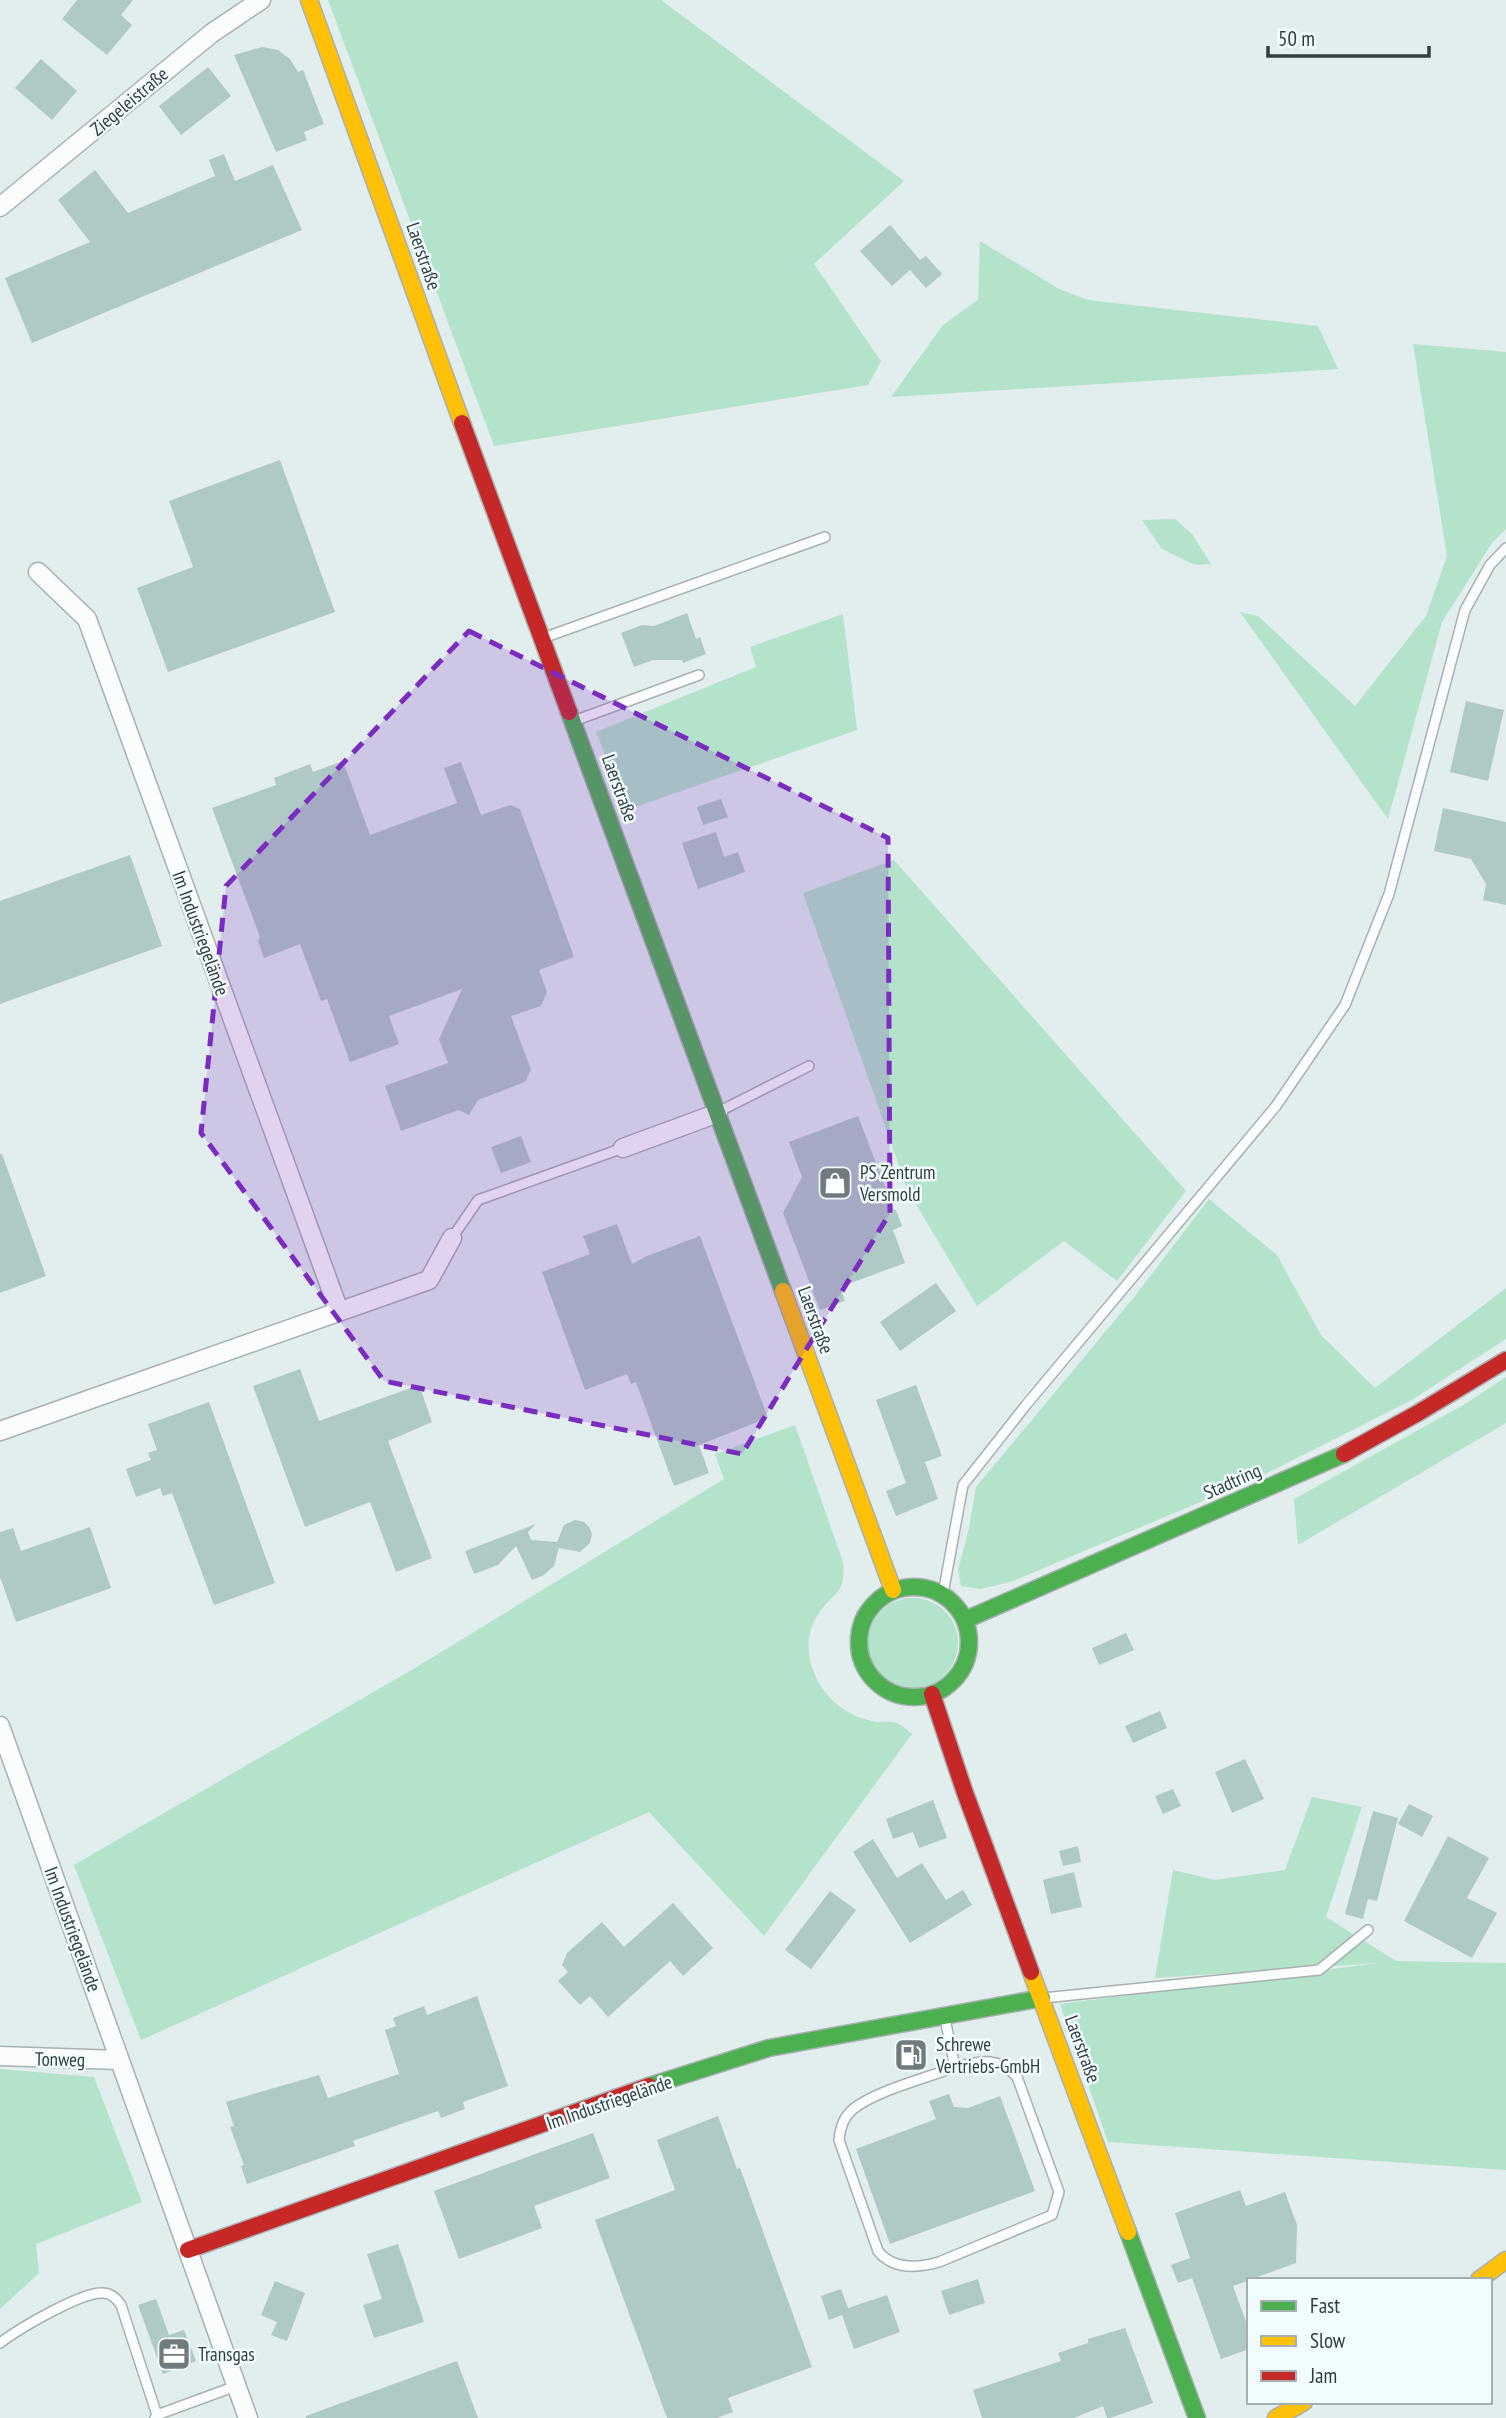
<svg xmlns="http://www.w3.org/2000/svg" width="1506" height="2418" font-family="'PT Sans Narrow',sans-serif">
<style>
.green{fill:#b3e3ca}
.building{fill:#afc9c6}
.lines{fill:none;stroke-linecap:round;stroke-linejoin:round}
.lane-casing{stroke:#a8b0b1;stroke-width:12}
.street-casing{stroke:#a8b0b1;stroke-width:21}
.fast-casing{stroke:#a8b0b1;stroke-width:19}
.slow-casing{stroke:#a8b0b1;stroke-width:19}
.jam-casing{stroke:#a8b0b1;stroke-width:19}
.lane{stroke:#fbfcfc;stroke-width:9}
.street{stroke:#fbfcfc;stroke-width:18}
.fast{stroke:#4caf50;stroke-width:16}
.slow{stroke:#ffc107;stroke-width:16}
.jam{stroke:#c62828;stroke-width:16}
.marked{fill:#7b2cbf;fill-opacity:0.2;stroke:#7b2cbf;stroke-width:5;stroke-dasharray:14 9;stroke-linejoin:round}
.labels{text-anchor:middle;stroke-width:5;stroke-linejoin:round;paint-order:stroke}
.street-label{font-size:19px;fill:#343c3e;stroke:#f0fcfe}
.poi-label{font-size:19px;fill:#343c3e;stroke:#f0fcfe;text-anchor:start}
</style>
<rect width="100%" height="100%" fill="#e2edee"/>
<!-- green -->
<path class="green" d="M328,0H661L904,181L814,264L881,361L868,385L494,446Z
M980,241L1059,289L1088,300L1318,326L1338,369L891,397L943,325L978,300Z
M1413,344L1506,352V529L1492,543L1442,622L1388,819L1240,612L1258,616L1355,706L1426,616L1447,556Z
M1175,519L1192,534L1211,564L1195,565L1162,549L1142,520Z
M843,614L857,730L627,810L596,732L756,667L750,647Z
M894,860L1186,1191L1117,1281L1064,1241L977,1306L908,1191L803,893Z
M1209,1199L1277,1255L1321,1335L1375,1388L1506,1288V1339L1412,1400L1257,1478L1013,1581L981,1589L961,1586L958,1570L969,1528L976,1487L1135,1296Z
M1506,1377V1423L1298,1545L1294,1499L1465,1404Z
M795,1425L843,1562C846,1595 834,1591 819,1613C798,1642 811,1684 838,1705C849,1714 863,1720 877,1722C884,1722 893,1721 899,1724C903,1726 908,1731 912,1734L764,1936L649,1812L141,2040L74,1865L415,1668L724,1479L715,1454Z
M868 1643a45 45 0 1 1 90 0a45 45 0 1 1-90 0Z
M1312,1797L1362,1807L1326,1917L1396,1961L1506,1963V2170L1108,2142L1060,2004L1378,1963L1155,1978L1173,1870L1215,1880L1285,1870Z
M0,2069L94,2077L142,2202L36,2244L39,2273L0,2309Z"/>
<!-- building -->
<path class="building" d="M77,0H133L121,15L132,25L107,55L62,19Z
M262,47L278,50L290,59L298,72L303,70L324,124L304,132L307,140L276,152L234,55Z
M41,59L77,91L52,120L15,88Z
M208,67L231,96L181,135L159,106Z
M224,154L235,181L273,165L302,230L32,343L5,278L90,242L58,200L95,170L128,213L215,176L209,160Z
M890,225L920,260L926,256L942,274L926,288L910,270L892,286L860,251Z
M280,460L335,612L168,672L137,588L193,567L169,501Z
M687,613L696,639L700,637L706,654L683,663L682,660H653L634,667L621,633L642,625L654,626Z
M1466,701L1504,710L1488,781L1450,772Z
M343,761L370,835L457,803L444,768L461,762L481,815L510,805L520,809L574,957L539,970L547,992L541,1006L511,1016L531,1070L525,1082L478,1100L469,1115L459,1110L401,1131L385,1086L448,1063L439,1039L462,989L389,1016L399,1044L350,1062L327,999L321,1001L300,944L264,958L258,941L260,937L212,808L276,785L274,778L310,764L313,772Z
M721,799L728,817L703,825L697,807Z
M1443,808L1506,822V905L1483,900L1486,884L1471,859L1434,851Z
M716,832L724,857L738,852L745,872L698,889L682,843Z
M130,855L162,946L0,1004V901Z
M858,1116L894,1210H896L902,1226L893,1230L905,1263L840,1287L845,1301L820,1310L783,1213L802,1177L789,1142Z
M521,1136L531,1162L501,1173L491,1147Z
M0,1154H2L46,1276L0,1293Z
M617,1224L632,1264L647,1256L700,1236L768,1418L699,1445L709,1473L674,1486L636,1382L631,1384L627,1374L585,1390L542,1272L590,1254L583,1236Z
M936,1283L956,1311L900,1351L880,1322Z
M300,1369L319,1421L419,1385L432,1422L388,1441L432,1558L396,1572L370,1502L305,1527L253,1386Z
M916,1385L942,1456L925,1462L938,1499L896,1516L886,1491L906,1483L876,1400Z
M209,1402L275,1583L214,1605L172,1493L163,1496L160,1488L136,1497L126,1469L151,1460L148,1453L157,1450L148,1424Z
M575,1520L584,1522L589,1527L592,1534L590,1543L580,1552L559,1548L554,1566L544,1575L532,1580L516,1546L498,1565L474,1574L465,1551L536,1524L528,1532L531,1540L557,1542L564,1525Z
M90,1527L111,1588L16,1622L0,1577V1532L13,1528L21,1551Z
M1126,1633L1134,1650L1099,1665L1092,1648Z
M1160,1711L1167,1728L1133,1743L1125,1726Z
M1245,1759L1264,1799L1232,1813L1215,1772Z
M1173,1789L1181,1806L1163,1814L1155,1796Z
M933,1800L947,1838L919,1848L913,1832L893,1839L886,1819Z
M1409,1804L1433,1816L1422,1837L1398,1824Z
M1373,1811L1398,1818L1377,1901L1368,1899L1363,1919L1345,1914Z
M1448,1836L1489,1858L1467,1898L1497,1913L1472,1958L1404,1921Z
M873,1839L897,1878L922,1863L946,1900L963,1890L972,1905L910,1943L853,1852Z
M1078,1846L1081,1862L1063,1866L1059,1851Z
M1074,1872L1082,1907L1051,1914L1043,1880Z
M830,1891L856,1910L811,1969L785,1950Z
M673,1903L713,1948L683,1976L670,1961L608,2017L590,1996L580,2005L558,1981L568,1972L562,1965L567,1953L602,1922L624,1947Z
M477,1996L508,2086L463,2102L465,2109L441,2118L438,2111L353,2141L355,2146L247,2184L241,2166L244,2165L230,2127L234,2126L226,2102L319,2075L328,2098L399,2074L385,2030L396,2026L393,2018L424,2006L427,2015Z
M949,2094L954,2107L968,2108L1000,2096L1035,2191L890,2244L856,2149L936,2119L929,2101Z
M718,2116L737,2169L740,2168L812,2367L728,2398L733,2412L717,2418H667L595,2220L675,2190L657,2140Z
M593,2133L610,2178L534,2206L542,2228L459,2259L434,2191Z
M1240,2190L1246,2206L1285,2192L1297,2225L1296,2263L1233,2286L1249,2330V2349L1221,2359L1192,2278L1178,2283L1171,2265L1190,2258L1175,2213Z
M398,2244L424,2322L374,2338L363,2305L382,2299L367,2254Z
M978,2279L985,2303L949,2315L941,2291Z
M275,2281L305,2293L287,2341L271,2335L277,2322L261,2315Z
M841,2289L848,2308L887,2295L900,2332L854,2349L842,2315L829,2320L821,2296Z
M156,2299L169,2335L184,2330L196,2361L163,2374L138,2305Z
M1125,2328L1153,2403L1110,2418H1107L1103,2406L1074,2418H982L973,2390L1061,2361L1058,2353L1088,2343V2339Z
M457,2361L478,2418H306V2416Z"/>
<g class="lines">
<defs>
<path id="lane" d="M543,638L825,537
M574,721L699,675
M720,1111L809,1066
M452,1238L478,1200L623,1148
M943,1594L963,1485L1026,1405L1276,1106L1345,1005L1389,894L1465,610L1490,565L1506,548
M1043,1998L1319,1970L1368,1930
M945,2019L955,2067C981,2061 998,2056 1017,2077L1059,2192L1052,2215L939,2262C918,2268 893,2270 878,2251L839,2140C840,2128 843,2118 852,2110C874,2091 927,2078 955,2067
M0,2343C17,2330 82,2291 103,2293C111,2293 117,2299 121,2305L157,2415L155,2418
M157,2415L236,2386"/>
<path id="street" d="M0,207L212,33L261,0
M38,572L87,619L339,1311
M623,1148L718,1113
M0,1431L429,1280L452,1238
M0,1726L248,2418
M0,2056L119,2060"/>
<path id="fast" d="M569,712L783,1291
M859 1642a55 55 0 1 1 110 0a55 55 0 1 1-110 0Z
M965,1620L1344,1454
M649,2086L769,2048L1042,1998
M1128,2232L1197,2418"/>
<path id="slow" d="M309,0L462,423
M783,1291L893,1590
M1031,1972L1128,2232
M1479,2280L1506,2260
M1276,2418L1304,2402"/>
<path id="jam" d="M462,423L569,712
M1344,1454L1418,1413L1506,1360
M932,1694L964,1790L1031,1972
M188,2250L649,2086"/>
</defs>
<!-- lane casing -->
<use href="#lane" class="lane-casing"/>
<!-- street casing -->
<use href="#street" class="street-casing"/>
<!-- fast casing -->
<use href="#fast" class="fast-casing"/>
<!-- slow casing -->
<use href="#slow" class="slow-casing"/>
<!-- jam casing -->
<use href="#jam" class="jam-casing"/>
<!-- lane -->
<use href="#lane" class="lane"/>
<!-- street -->
<use href="#street" class="street"/>
<!-- fast -->
<use href="#fast" class="fast"/>
<!-- slow -->
<use href="#slow" class="slow"/>
<!-- jam -->
<use href="#jam" class="jam"/>
</g>
<!-- marked area -->
<path class="marked" d="M469,631L888,838L890,1213L742,1454L384,1381L201,1133L226,886Z"/>
<!-- icons -->
<defs>
<symbol id="shop-square" viewBox="-11 -11 22 22"><rect x="-9" y="-9" width="18" height="18" rx="4" fill="#717a7c" stroke="#f0fcfe"/><path d="M-5-2.5h2.3a2.7 3.5 0 0 1 5.4 0H5L5.5 6h-11ZM-1.5-2.5h3a1.5 2.3 0 0 0-3 0Z" fill="#fff"/></symbol>
<symbol id="fuel-square" viewBox="-11 -11 22 22"><rect x="-9" y="-9" width="18" height="18" rx="4" fill="#717a7c" stroke="#f0fcfe"/><path d="M-5.5-6h7V0h2V4h1.3V-2.5L3-4.5l.8-.8L6-3V5H2.5V1h-1V6h-7ZM-4.2-4.7v3.2H.2V-4.7Z" fill="#fff"/></symbol>
<symbol id="office-square" viewBox="-11 -11 22 22"><rect x="-9" y="-9" width="18" height="18" rx="4" fill="#717a7c" stroke="#f0fcfe"/><path d="M-6-3h4V-5.5h4V-3h4V5H-6ZM-1-4.5V-3h2v-1.5ZM-6 0V1H6V0Z" fill="#fff"/></symbol>
</defs>
<g fill-rule="evenodd">
<use href="#shop-square" x="816" y="1164" width="38" height="38"/>
<use href="#fuel-square" x="892" y="2036" width="38" height="38"/>
<use href="#office-square" x="155" y="2335" width="38" height="38"/>
</g>
<g class="labels">
<!-- street labels -->
<g class="street-label">
<text transform="translate(129 101) rotate(-40)" y="7">Ziegeleistraße</text>
<text transform="translate(424 256) rotate(71)" y="7">Laerstraße</text>
<text transform="translate(620 788) rotate(70)" y="7">Laerstraße</text>
<text transform="translate(201 933) rotate(70)" y="7">Im Industriegelände</text>
<text transform="translate(816 1320) rotate(70)" y="7">Laerstraße</text>
<text transform="translate(1232 1481) rotate(-24)" y="7">Stadtring</text>
<text transform="translate(73 1929) rotate(70)" y="7">Im Industriegelände</text>
<text transform="translate(1083 2049) rotate(70)" y="7">Laerstraße</text>
<text transform="translate(60 2059) rotate(1)" y="7">Tonweg</text>
<text transform="translate(609 2102) rotate(-19)" y="7">Im Industriegelände</text>
</g>
<!-- poi labels -->
<g class="poi-label">
<text x="860" y="1179">PS Zentrum<tspan x="860" dy="22">Versmold</tspan></text>
<text x="936" y="2051">Schrewe<tspan x="936" dy="22">Vertriebs-GmbH</tspan></text>
<text x="198" y="2361">Transgas</text>
</g>
</g>
<!-- legend -->
<rect x="1247" y="2278" width="245" height="126" fill="#f0fcfe" stroke="#a5afb1" stroke-width="2"/>
<rect x="1261" y="2301" width="35" height="10" fill="#4caf50" stroke="#a5afb1" stroke-width="2"/>
<text x="1310" y="2313" font-size="21" fill="#343c3e">Fast</text>
<rect x="1261" y="2336" width="35" height="10" fill="#ffc107" stroke="#a5afb1" stroke-width="2"/>
<text x="1310" y="2348" font-size="21" fill="#343c3e">Slow</text>
<rect x="1261" y="2371" width="35" height="10" fill="#c62828" stroke="#a5afb1" stroke-width="2"/>
<text x="1310" y="2383" font-size="21" fill="#343c3e">Jam</text>
<!-- scale -->
<path d="M1268 46v10h161v-10" fill="none" stroke="#343c3e" stroke-width="3.5"/>
<text x="1278" y="46" font-size="21" fill="#343c3e" stroke="#f0fcfe" stroke-width="5" paint-order="stroke">50 m</text>
</svg>
